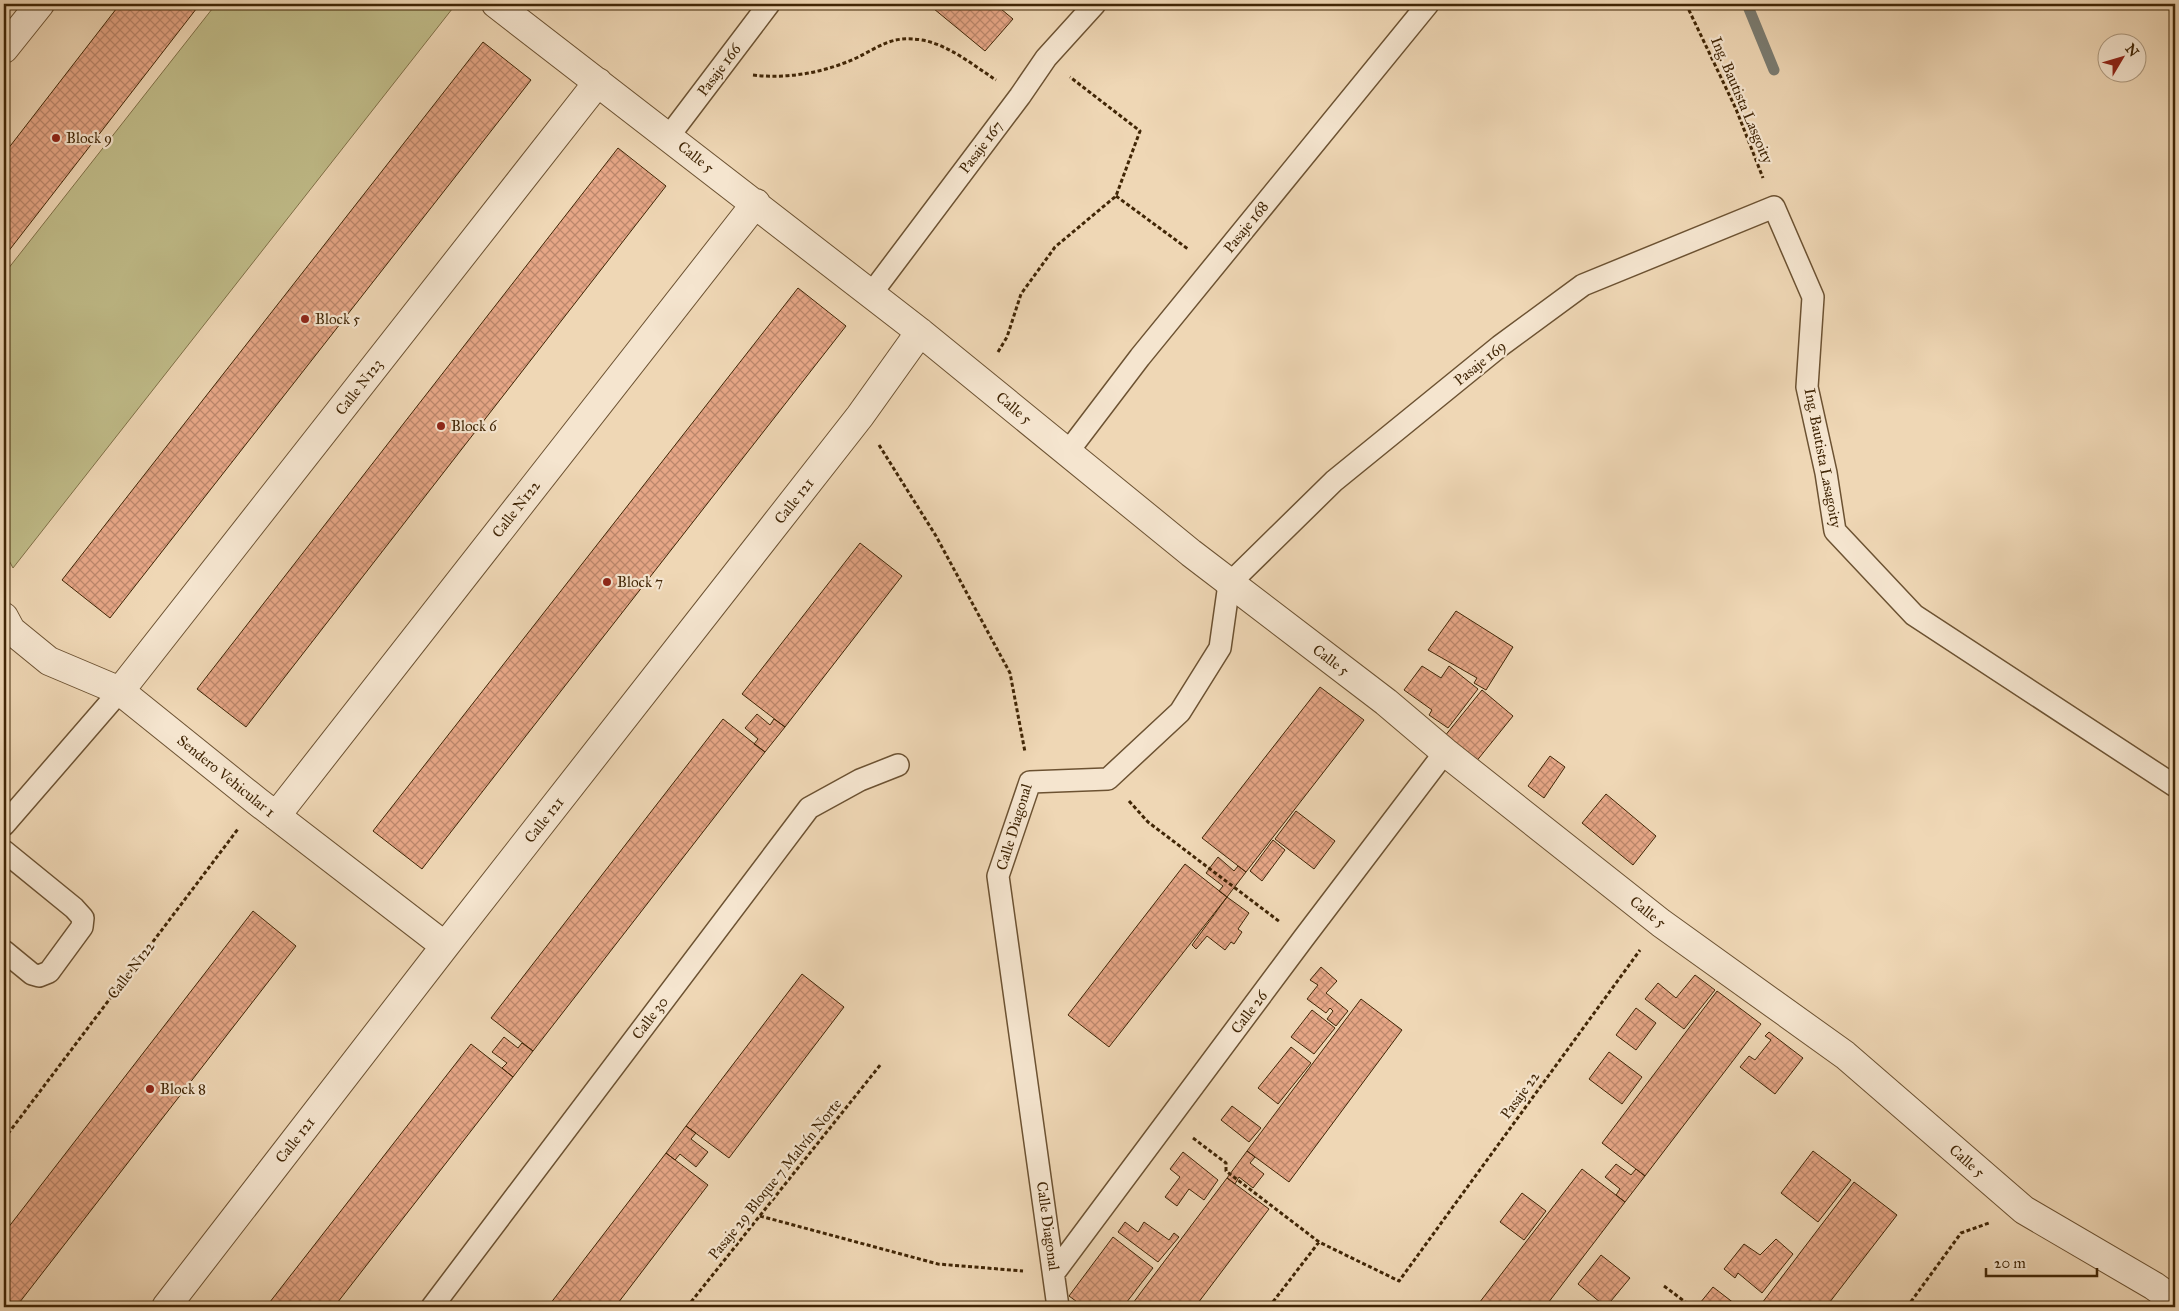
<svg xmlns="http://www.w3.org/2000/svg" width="2179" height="1311" font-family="'IM FELL Great Primer',serif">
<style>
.grass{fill:#c0bc89;stroke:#807148}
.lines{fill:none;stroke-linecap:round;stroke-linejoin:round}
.stream{stroke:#7a7c72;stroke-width:11}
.building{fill:url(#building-cross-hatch);stroke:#412606}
.lane-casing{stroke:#6c5232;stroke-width:24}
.street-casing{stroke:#6c5232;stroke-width:30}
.path{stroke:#412606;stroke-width:3;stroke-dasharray:4 2.5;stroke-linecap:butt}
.lane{stroke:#f5e5cf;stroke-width:21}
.street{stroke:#f5e5cf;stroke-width:28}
.poi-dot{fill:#8f2418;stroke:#f5e5cf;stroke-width:2}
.labels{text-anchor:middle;stroke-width:4.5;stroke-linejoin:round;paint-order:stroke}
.street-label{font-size:15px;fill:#412606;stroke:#f5e5cf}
.poi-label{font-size:15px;fill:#412606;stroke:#f5e5cf;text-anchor:start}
</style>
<defs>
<pattern id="building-cross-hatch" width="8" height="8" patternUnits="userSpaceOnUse" patternTransform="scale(1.25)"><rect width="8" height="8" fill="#e6a686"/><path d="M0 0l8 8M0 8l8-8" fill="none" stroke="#bc876c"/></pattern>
</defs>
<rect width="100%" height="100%" fill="#efd7b5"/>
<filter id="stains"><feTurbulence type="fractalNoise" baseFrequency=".004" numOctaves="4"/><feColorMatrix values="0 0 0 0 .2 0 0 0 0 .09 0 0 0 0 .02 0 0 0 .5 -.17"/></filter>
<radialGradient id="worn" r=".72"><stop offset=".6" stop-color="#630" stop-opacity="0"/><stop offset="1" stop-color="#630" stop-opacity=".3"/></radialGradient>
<!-- grass -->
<path class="grass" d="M216,4H456L13,568L4,551V274Z"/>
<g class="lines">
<!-- stream -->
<path class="stream" d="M1747,4L1774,70"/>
</g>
<!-- building -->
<path class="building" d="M120,4H200L4,257V154Z
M928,4H995L1013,19L985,51Z
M483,42L531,80L110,618L62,580Z
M618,148L666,186L246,727L197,689Z
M798,288L846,326L422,869L373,831Z
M860,543L902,576L785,727L742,694Z
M1456,611L1513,647L1486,690L1474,683L1477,678L1428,650Z
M1422,666L1441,678L1449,666L1478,689L1448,728L1429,715L1432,710L1404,690Z
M1320,687L1364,720L1246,872L1202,838Z
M1482,690L1513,716L1475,763L1444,737Z
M757,714L770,725L774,719L785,727L765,752L754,744L758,739L745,728Z
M723,719L765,752L533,1051L491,1018Z
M1550,756L1565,767L1544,798L1528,786Z
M1606,794L1656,836L1633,865L1582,823Z
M1296,811L1335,841L1314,869L1275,839Z
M1273,840L1285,850L1262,881L1250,871Z
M1218,857L1234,871L1238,866L1246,872L1227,897L1219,891L1223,886L1206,873Z
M1185,864L1227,897L1109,1047L1068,1015Z
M1227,897L1249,913L1238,929L1242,932L1234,944L1231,942L1225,950L1207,936L1196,949L1192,945Z
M253,911L296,946L16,1307H4V1233Z
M1321,967L1337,981L1326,993L1348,1011L1336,1026L1327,1019L1333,1011L1330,1008L1326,1013L1307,999L1318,985L1310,980Z
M802,974L844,1007L729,1158L686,1126Z
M1695,975L1715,990L1684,1029L1645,999L1658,983L1676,998Z
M1717,991L1761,1024L1645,1176L1602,1143Z
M1361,999L1402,1030L1289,1182L1247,1151Z
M1636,1008L1656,1023L1636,1050L1616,1035Z
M1312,1010L1335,1028L1314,1054L1291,1037Z
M1769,1032L1803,1058L1775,1094L1740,1067L1749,1056L1755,1060L1771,1040L1765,1036Z
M504,1037L518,1048L522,1043L533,1051L513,1077L502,1068L507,1063L492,1052Z
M471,1044L513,1077L334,1307H266Z
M1291,1047L1311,1063L1278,1104L1258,1088Z
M1609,1052L1642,1077L1622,1104L1589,1079Z
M1232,1106L1261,1128L1249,1142L1221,1120Z
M686,1126L696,1133L691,1139L708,1152L696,1167L680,1154L675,1160L666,1153Z
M1247,1151L1255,1157L1250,1163L1264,1174L1253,1188L1239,1177L1235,1184L1227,1178Z
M1813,1151L1851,1180L1818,1222L1781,1193Z
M1183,1152L1218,1180L1204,1200L1189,1189L1177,1206L1165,1197L1180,1177L1170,1169Z
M666,1153L708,1185L615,1307H555L550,1304Z
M1616,1164L1631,1175L1636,1169L1645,1176L1625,1202L1616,1195L1620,1189L1605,1177Z
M1582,1169L1625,1202L1545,1307H1476Z
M1227,1178L1269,1209L1195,1307H1130Z
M1854,1182L1897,1215L1826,1307H1759Z
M1522,1193L1546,1211L1524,1240L1500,1222Z
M1125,1222L1138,1232L1144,1222L1169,1240L1174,1233L1179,1237L1158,1262L1118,1232Z
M1113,1237L1153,1268L1123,1307H1084L1069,1296Z
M1776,1239L1793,1254L1762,1293L1738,1273L1735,1278L1724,1269L1744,1244L1760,1255Z
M1601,1255L1630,1278L1606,1307L1578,1284Z
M1713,1287L1739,1307H1706L1700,1303Z"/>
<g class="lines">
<defs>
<path id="lane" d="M669,136L769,4
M871,294L1020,96L1046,58L1095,4
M1067,453L1140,357L1428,4
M4,825L120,691
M4,851L74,908L83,918L82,927L49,972L39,976L32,974L4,951
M1054,1273L1303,939L1445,752
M432,1307L809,808L860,780L898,765
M1058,1307L998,876L1030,782L1108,779L1180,712L1220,648L1229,584L1334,481L1500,346L1583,285L1774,207L1813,297L1807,387L1826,473L1835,531L1914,615L2175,786"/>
<path id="street" d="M496,4L920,332L1191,553L1386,702L1445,752L1661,923L1845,1055L2024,1210L2154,1286L2175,1301
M4,49L40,4
M4,617L11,630L49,661L120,691L258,802L445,946
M120,691L598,82
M276,816L756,203
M166,1307L445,946L860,416L920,332"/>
</defs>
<!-- lane casing -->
<use href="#lane" class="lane-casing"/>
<!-- street casing -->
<use href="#street" class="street-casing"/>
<!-- path -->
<path class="path" d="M1686,4L1736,109L1763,178
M753,75C787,79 822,73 854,59C880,47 890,35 922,40C949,45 973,65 996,80
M1116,196L1188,249
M998,352L1007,337L1021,294L1055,247L1116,196L1140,131L1070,77
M879,445L936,536L1010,673L1025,752
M1129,801L1148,822L1280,922
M1193,1138L1226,1163V1171L1319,1242L1399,1281L1640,950
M4,1139L238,829
M760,1216L938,1264L1023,1271
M1664,1286L1692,1307
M687,1307L881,1064
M1269,1307L1319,1242
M1907,1307L1961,1233L1989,1223"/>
<!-- lane -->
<use href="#lane" class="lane"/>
<!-- street -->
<use href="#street" class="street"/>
</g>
<!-- markers -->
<g class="poi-dot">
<circle cx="56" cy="138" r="5"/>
<circle cx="305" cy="319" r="5"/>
<circle cx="441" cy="426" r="5"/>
<circle cx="607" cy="582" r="5"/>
<circle cx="150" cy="1089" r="5"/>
</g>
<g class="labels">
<!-- street labels -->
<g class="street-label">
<text transform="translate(719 70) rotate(-53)" y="5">Pasaje 166</text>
<text transform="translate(1742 100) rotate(67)" y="5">Ing. Bautista Lasgoity</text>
<text transform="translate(981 147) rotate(-53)" y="5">Pasaje 167</text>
<text transform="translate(696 157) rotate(38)" y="5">Calle 5</text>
<text transform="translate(1246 227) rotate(-51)" y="5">Pasaje 168</text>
<text transform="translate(1480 363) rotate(-39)" y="5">Pasaje 169</text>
<text transform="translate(359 387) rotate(-52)" y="5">Calle N123</text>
<text transform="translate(1014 408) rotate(40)" y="5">Calle 5</text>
<text transform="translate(1823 458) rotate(79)" y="5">Ing. Bautista Lasagoity</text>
<text transform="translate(794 501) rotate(-52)" y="5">Calle 121</text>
<text transform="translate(516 509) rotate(-52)" y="5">Calle N122</text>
<text transform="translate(1331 660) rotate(37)" y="5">Calle 5</text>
<text transform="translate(226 776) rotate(39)" y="5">Sendero Vehicular 1</text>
<text transform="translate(544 820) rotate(-52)" y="5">Calle 121</text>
<text transform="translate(1014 827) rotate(-73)" y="5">Calle Diagonal</text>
<text transform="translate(1648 912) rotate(38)" y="5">Calle 5</text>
<text transform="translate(131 970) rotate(-53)" y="5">Calle N122</text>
<text transform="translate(1249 1012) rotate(-53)" y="5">Calle 26</text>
<text transform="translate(650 1018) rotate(-53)" y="5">Calle 30</text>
<text transform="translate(1520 1095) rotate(-54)" y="5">Pasaje 22</text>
<text transform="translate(295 1140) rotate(-52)" y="5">Calle 121</text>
<text transform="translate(1967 1161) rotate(41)" y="5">Calle 5</text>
<text transform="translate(775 1179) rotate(-51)" y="5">Pasaje 29 Bloque 7 Malvín Norte</text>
<text transform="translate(1048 1226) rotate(82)" y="5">Calle Diagonal</text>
</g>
<!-- poi labels -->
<g class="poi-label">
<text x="66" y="143">Block 9</text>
<text x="315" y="324">Block 5</text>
<text x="451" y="431">Block 6</text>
<text x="617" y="587">Block 7</text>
<text x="160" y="1094">Block 8</text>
</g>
</g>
<!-- margin -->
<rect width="2179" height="1311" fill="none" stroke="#efd7b5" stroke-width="20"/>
<rect x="5" y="5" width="2169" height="1301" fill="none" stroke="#412606" stroke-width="2.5"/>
<rect x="10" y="10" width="2159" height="1291" fill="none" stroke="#412606"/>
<!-- north arrow -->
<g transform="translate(2122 58) rotate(52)"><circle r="24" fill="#f5e5cf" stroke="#ad997f"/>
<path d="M0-4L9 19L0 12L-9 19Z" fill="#8f2418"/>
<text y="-8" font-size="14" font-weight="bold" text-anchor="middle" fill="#412606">N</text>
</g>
<!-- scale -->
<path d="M1986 1268v8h111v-8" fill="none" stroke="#412606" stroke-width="2.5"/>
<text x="1994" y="1268" font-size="15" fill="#412606" stroke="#f5e5cf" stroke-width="4" paint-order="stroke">20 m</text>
<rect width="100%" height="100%" filter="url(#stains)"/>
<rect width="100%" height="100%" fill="url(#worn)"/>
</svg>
